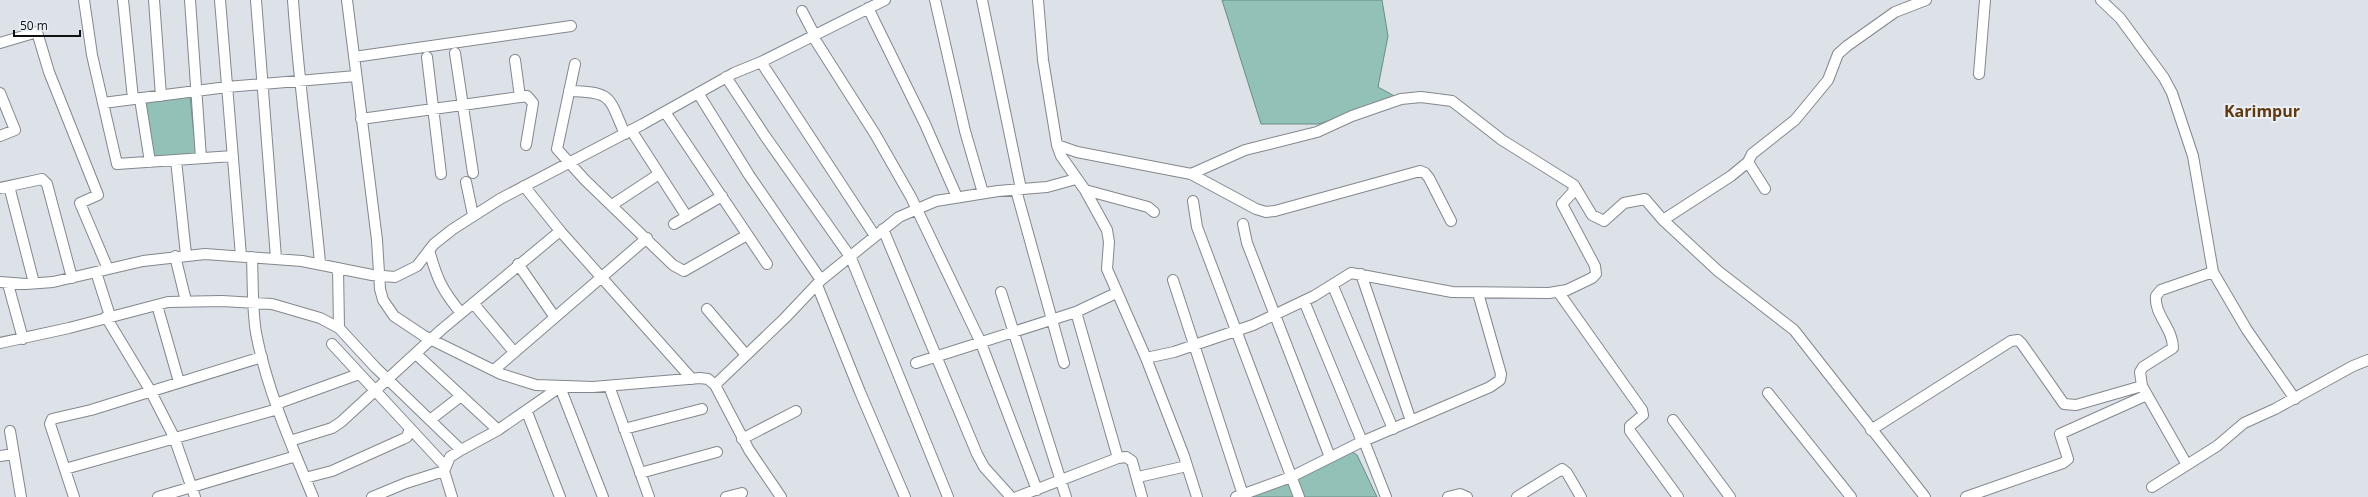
<svg xmlns="http://www.w3.org/2000/svg" width="2368" height="497" font-family="'Open Sans',sans-serif">
<style>
.water{fill:#91c1b7;stroke:#6a8c86}
.lines{fill:none;stroke-linecap:round;stroke-linejoin:round}
.street-casing{stroke:#82888e;stroke-width:12}
.street{stroke:#fff;stroke-width:10}
.labels{text-anchor:middle;stroke-width:4;stroke-linejoin:round;paint-order:stroke}
.district-label{font-size:16px;font-weight:bold;fill:#62390d;stroke:#e9eff6}
</style>
<rect width="100%" height="100%" fill="#dce2e8"/>
<!-- water -->
<path class="water" d="M1222,0H1382L1388,36L1378,87L1398,98L1396,102L1318,124H1261Z
M190,96L196,154L154,157L143,101Z
M1351,451L1357,455L1377,497H1244Z"/>
<g class="lines">
<defs>
<path id="street" d="M84,0L92,55L117,164L233,156
M123,0L133,99
M154,0L161,96
M190,0L201,158
M220,0L241,256
M256,0L276,258
M293,0C299,88 312,175 320,263
M347,0L377,240L380,289L383,300L394,316L424,336L501,374L536,385L593,387L700,378L708,379L715,385L749,450L781,497
M935,0L965,131L983,193
M982,0L1021,189
M1038,0L1043,60L1057,145L1061,156L1085,190L1107,230L1109,242L1107,269L1146,358L1184,456L1197,497
M2101,0L2120,18L2164,78L2172,93L2193,156L2213,272L2247,330L2295,399
M868,8L925,124L957,197
M802,11L814,34
M812,35L875,134L911,197L981,343L1037,490
M0,43L37,32L49,72L98,195L80,203L108,269
M455,53L473,173
M354,57L571,26
M427,57L441,174
M515,60L520,97
M761,62L875,236
M575,64L557,149L585,180L673,265L684,271L747,235
M1979,74L1985,0
M726,77L765,136L851,258L948,497
M569,91C613,92 608,96 625,134
M0,93L15,130L0,136
M698,93L749,175L821,280
M140,99L150,162
M103,103L227,87L356,76
M665,112L767,264
M361,119L527,96L533,103L526,145
M631,130L687,217
M1057,145L1077,152L1191,174L1256,209L1266,212L1275,211L1420,171L1425,173L1429,178L1451,221
M176,160L186,255
M466,182L473,215
M1574,185L1592,215L1604,221L1624,203L1645,199L1663,220L1718,271L1794,330L1925,497
M9,186L34,283
M524,186L561,232L692,379
M0,188L42,179L47,184L72,278
M1765,189L1748,162L1752,154L1795,120L1828,80L1838,54L1847,46L1895,12L1926,0
M1016,190L1064,363
M1085,190L1148,207L1154,212
M1193,201L1197,227L1299,497
M612,205L659,174
M1663,220L1731,176L1748,162
M674,224L722,196
M1243,224L1247,243L1330,457
M883,229L977,454L984,467L1011,497
M429,250C437,279 442,290 461,313
M175,256L186,301
M252,257C253,282 252,308 256,333C267,390 291,444 313,497
M518,264L554,316
M338,268L339,328
M96,272L110,316
M1361,274L1411,421
M1173,280L1243,495
M0,282L26,284L53,282L143,261L205,254L302,261L372,275L395,277L417,266L434,244L453,229L500,199L643,124L734,73L761,62L885,0
M8,284L23,339
M817,285L860,392L905,497
M1333,286L1393,429
M1001,292L1066,497
M1559,293L1642,410L1643,415L1630,426V431L1678,497
M473,303L514,352
M157,305L179,382
M707,309L746,355
M1076,312L1118,458
M106,317L150,390L174,437L195,497
M0,343L69,328L168,302L222,301L272,304L320,318L339,328L375,367L461,450
M332,344L445,466
M416,354L498,430
M1146,358L1174,352L1253,325L1314,296L1351,273L1452,292L1549,293L1567,290L1592,278L1596,274L1595,266L1562,204L1573,192L1574,185L1502,140L1452,101L1421,97L1401,99L1352,116L1317,132L1245,150L1191,174
M916,363L1076,312L1112,295
M494,370L647,238
M715,385L785,318L821,280L899,217L936,201L998,191L1047,187L1076,179
M609,386L649,497
M1768,393L1851,497
M276,404L359,374
M527,412L560,497
M430,420L461,396
M1673,420L1730,497
M624,429L702,409
M1871,430L2011,341L2018,340L2022,344L2064,404L2076,405L2142,386
M10,431L21,497
M742,439L796,411
M290,441L332,428L341,422L441,330L560,231
M1364,441L1386,497
M1359,443L1490,387L1500,380L1501,374L1478,293
M0,456L14,454
M2187,465L2142,386L2140,372L2143,367L2173,348C2173,328 2154,315 2156,296L2161,290L2213,272
M65,469L278,409
M640,473L717,452
M1138,477L1187,466
M305,478L332,471L403,439L407,437L410,428
M2152,487L2217,446L2244,423L2275,409L2353,366L2368,360
M74,497L50,424L52,419L91,410L262,357
M158,497L296,456
M372,497L406,483L444,471
M452,497L444,471L450,457L461,450L498,430L560,387L603,497
M726,497L742,493
M1017,497L1118,458L1126,457L1132,461L1142,497
M1236,497L1291,477L1359,443L1361,439L1304,301
M1448,497L1460,494L1467,497
M1517,497L1562,469L1567,473L1581,497
M1966,497L2063,463L2068,459L2060,434L2147,395"/>
</defs>
<!-- street casing -->
<use href="#street" class="street-casing"/>
<!-- street -->
<use href="#street" class="street"/>
</g>
<g class="labels">
<!-- district labels -->
<g class="district-label">
<text x="2262" y="117">Karimpur</text>
</g>
</g>
<!-- scale -->
<path d="M14 30v6h66v-6" fill="none" stroke="#0f1113" stroke-width="2"/>
<text x="20" y="30" font-size="12" fill="#0f1113" stroke="#e9eff6" stroke-width="3" paint-order="stroke">50 m</text>
</svg>
